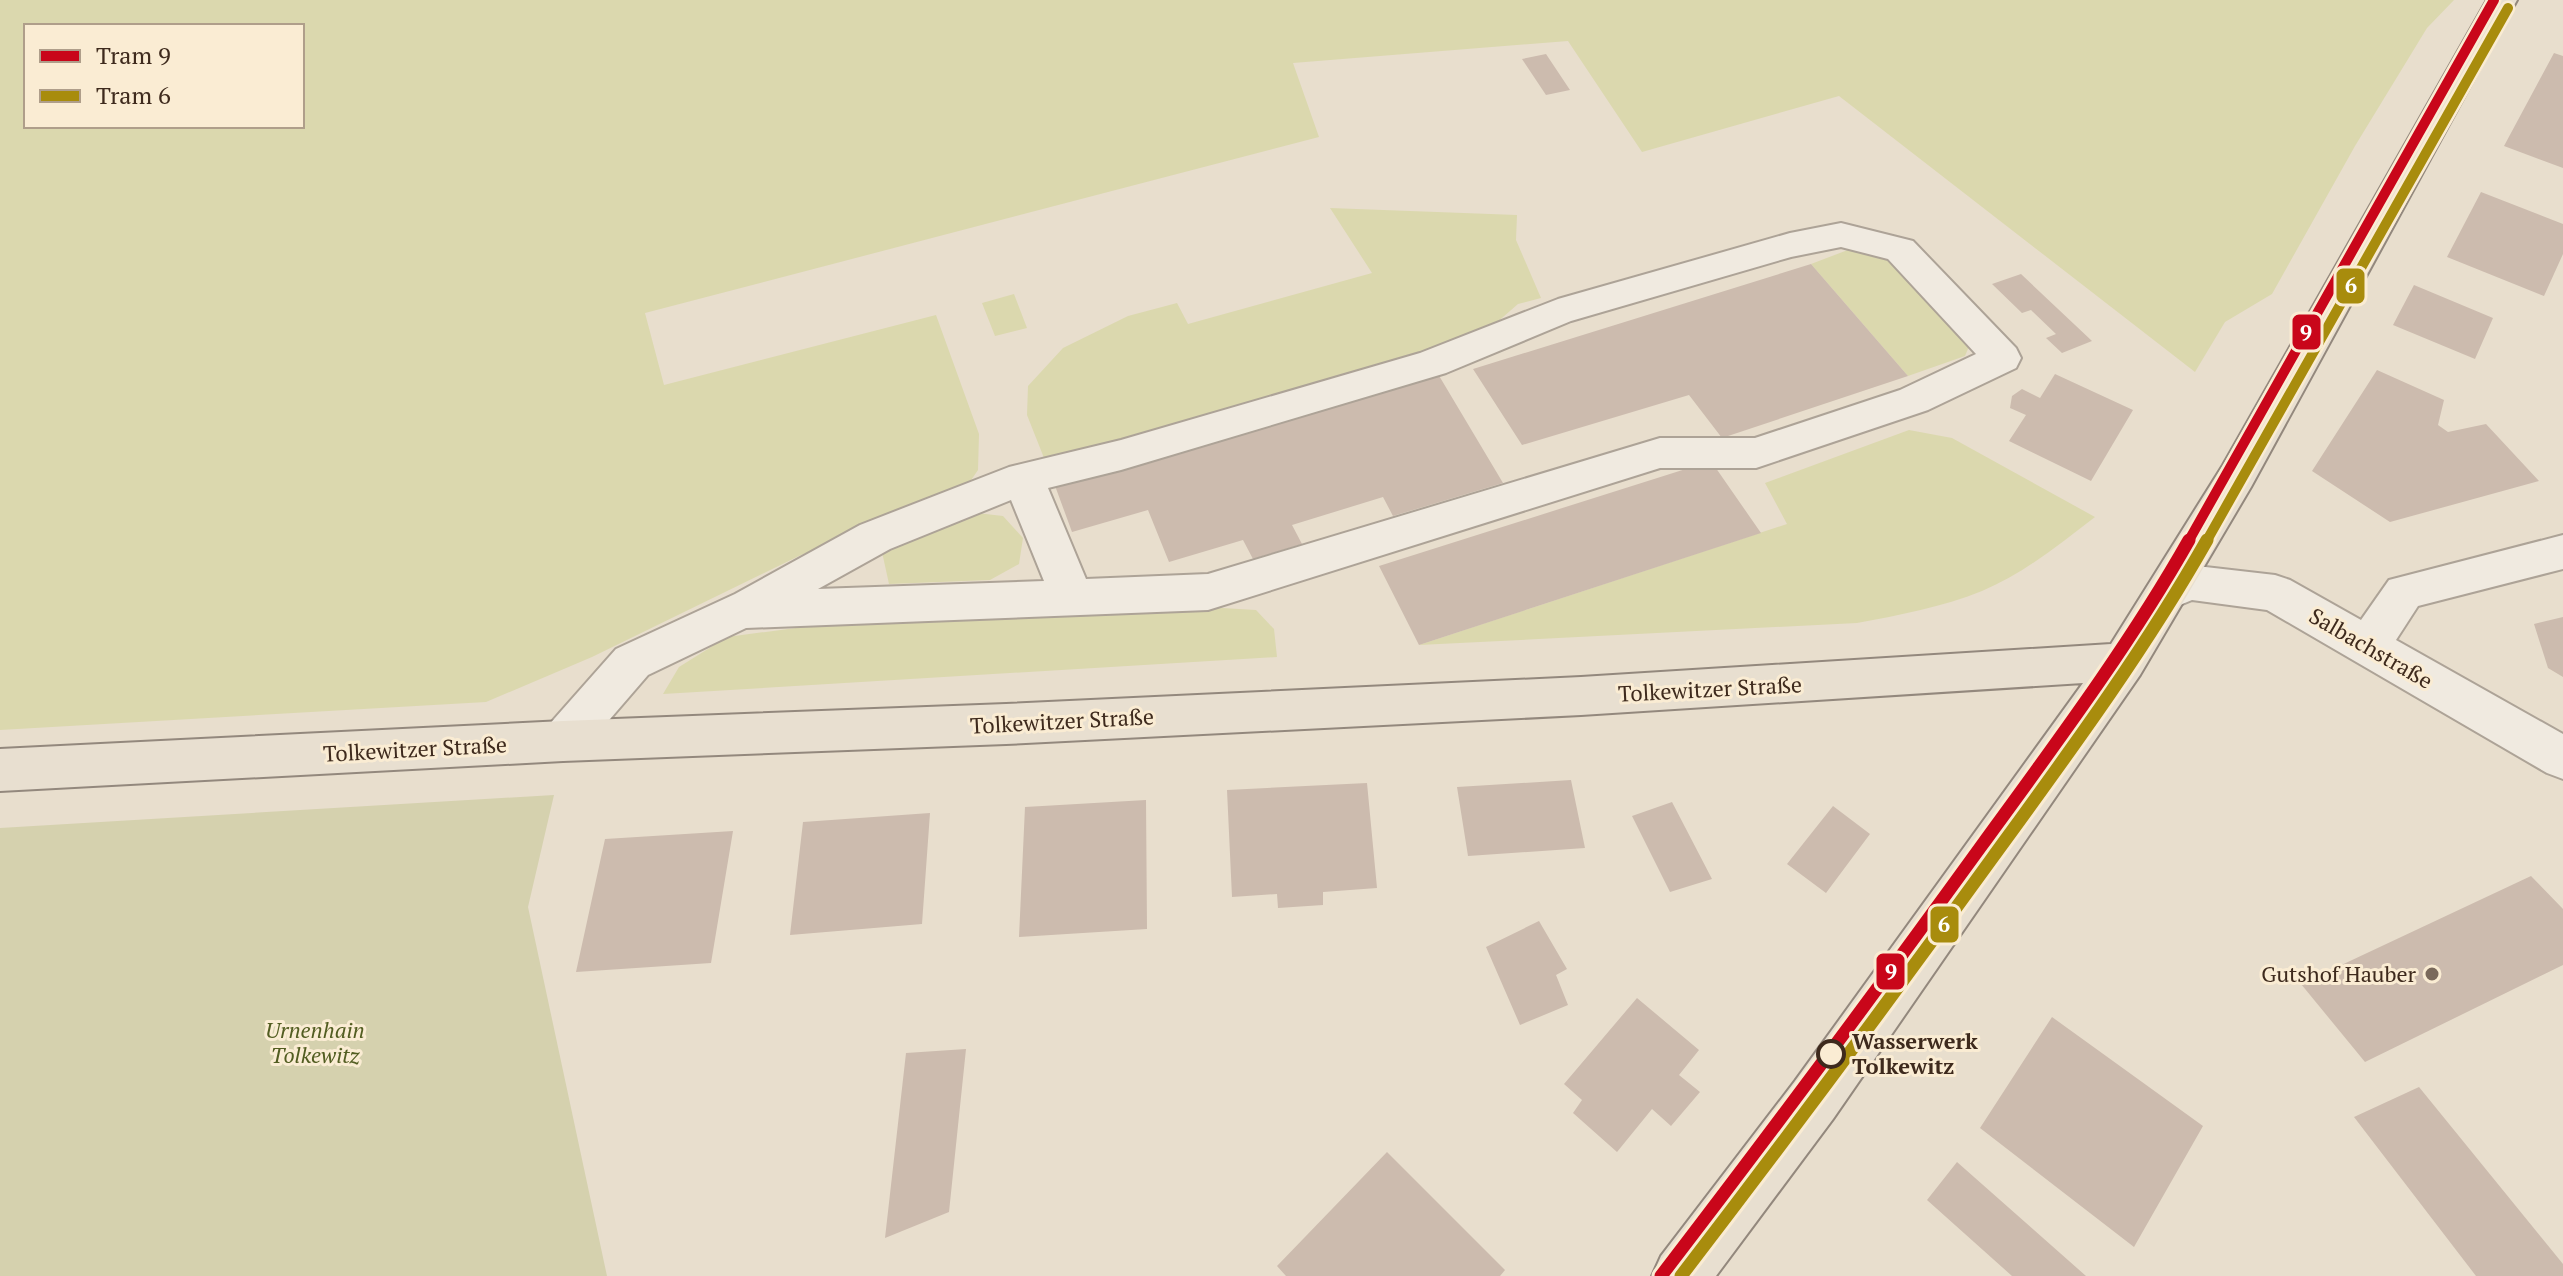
<svg xmlns="http://www.w3.org/2000/svg" width="2563" height="1276" font-family="'PT Serif',serif">
<style>
.green{fill:#dbd8ae;fill-rule:evenodd}
.cemetery{fill:#d5d1ae}
.building{fill:#ccbbae}
.lines{fill:none;stroke-linecap:round;stroke-linejoin:round}
.minor-casing{stroke:#ada397;stroke-width:4}
.major-casing{stroke:#93887d;stroke-width:4}
.minor{fill:#f0eae0;fill-rule:evenodd}
.major{fill:#e8dfd0;fill-rule:evenodd}
.tram-1-far1-casing{stroke:#faecd3;stroke-width:15}
.tram-1-casing{stroke:#faecd3;stroke-width:19}
.tram-2-far1-casing{stroke:#faecd3;stroke-width:15}
.tram-2-casing{stroke:#faecd3;stroke-width:19}
.tram-1-far1{stroke:#c9061a;stroke-width:10}
.tram-1{stroke:#c9061a;stroke-width:13}
.tram-2-far1{stroke:#a88c0d;stroke-width:10}
.tram-2{stroke:#a88c0d;stroke-width:13}
.poi-dot{fill:#7a695b;stroke:#faecd3;stroke-width:3}
.stop-dot{fill:#faecd3;stroke:#3e2a1d;stroke-width:4}
.labels{text-anchor:middle;stroke-width:6;stroke-linejoin:round;paint-order:stroke}
.street-label{font-size:22px;fill:#3e2a1d;stroke:#faecd3}
.poi-label{font-size:22px;fill:#3e2a1d;stroke:#faecd3;text-anchor:end}
.park-label{font-size:22px;font-style:italic;fill:#525d21;stroke:#faecd3}
.stop-label{font-size:22px;font-weight:bold;fill:#3e2a1d;stroke:#faecd3;text-anchor:start}
.line-badge{stroke:#faecd3;stroke-width:3}
.badge-label{font-size:22px;text-anchor:middle;font-weight:bold;fill:#fff}
</style>
<rect width="100%" height="100%" fill="#e8decd"/>
<!-- green -->
<path class="green" d="M0,0H2454L2427,28L2355,146L2272,294L2225,322L2195,372L1839,96L1642,152L1568,41L1293,63L1319,137L645,313L664,385L936,315L979,434L978,470L965,489L801,555L592,657L486,702L0,730ZM26,26H302V126H26Z
M1330,208L1517,215L1516,240L1541,298L1518,304L1487,331L1117,444L1046,463L1027,415L1028,386L1063,348L1128,316L1177,303L1188,324L1372,273Z
M1853,248L1887,255L1970,344L1965,356L1908,376L1811,264Z
M1014,294L1027,328L995,336L982,303Z
M1909,430L1952,438L2095,517C2060,544 2023,574 1982,591C1942,607 1900,615 1857,623L1419,645L1787,524L1765,483Z
M977,513L1003,516L1023,538L1019,564L990,580L889,584L882,552Z
M1222,608L1256,610L1274,629L1277,657L663,694L679,667L727,637L833,623Z"/>
<!-- cemetery -->
<path class="cemetery" d="M554,795L528,907L607,1276H0V828Z"/>
<!-- building -->
<path class="building" d="M2554,53L2563,56V168L2504,146Z
M1546,54L1570,90L1546,95L1522,59Z
M2481,192L2563,224V254L2544,296L2447,257Z
M1811,264L1908,376L1722,438L1689,395L1522,445L1473,369Z
M2021,274L2092,341L2062,353L2046,338L2056,334L2031,310L2022,313L1992,284Z
M2414,285L2493,318L2475,359L2393,325Z
M2377,370L2444,400L2438,425L2448,432L2486,424L2539,481L2390,522L2312,471Z
M1438,374L1503,483L1393,516L1383,497L1292,525L1302,544L1253,559L1243,540L1169,562L1148,510L1072,532L1054,483Z
M2055,374L2133,410L2091,481L2009,441L2026,415L2010,408L2012,396L2022,389L2040,398Z
M1711,461L1761,533L1419,645L1379,566Z
M2563,617V677L2548,668L2534,624Z
M1571,780L1585,848L1468,856L1457,787Z
M1367,783L1377,888L1323,892V905L1278,908L1277,894L1232,897L1227,790Z
M1146,800L1147,929L1019,937L1025,807Z
M1672,802L1712,879L1670,892L1632,816Z
M1833,806L1870,834L1826,893L1787,864Z
M930,813L922,924L790,935L803,822Z
M733,831L711,963L576,972L605,839Z
M2531,876L2563,909V965L2365,1062L2301,984Z
M1539,921L1567,969L1556,975L1568,1005L1520,1025L1486,947Z
M1637,998L1699,1050L1679,1075L1700,1092L1671,1126L1652,1109L1617,1152L1573,1113L1582,1100L1564,1084Z
M2052,1017L2203,1126L2134,1247L1980,1128Z
M966,1049L949,1212L885,1238L906,1053Z
M2419,1087L2563,1264V1276H2476L2354,1117Z
M1387,1152L1505,1270L1500,1276H1286L1277,1266Z
M1957,1162L2086,1276H2012L1927,1200Z"/>
<g class="lines">
<defs>
<path id="minor" d="M1841,223L1913,241L2016,348L2021,358L2016,368L1928,410L1756,468H1660L1208,610L746,628L648,675L579,755L563,761L547,755L540,741L547,727L616,649L735,594L860,525L1009,467L1121,440L1420,353L1558,299L1790,233ZM1841,247L1888,259L1976,354L1900,390L1755,438H1660L1208,574L1086,579L1048,488L1121,470L1446,373L1571,321L1791,257ZM1011,500L1044,581L818,589L890,549Z
M2563,535V569L2418,606L2396,640L2563,734V779L2547,773L2267,610L2192,600L2168,610L2153,604L2146,592L2153,580L2188,565L2275,575L2290,580L2361,620L2389,580Z"/>
<path id="major" d="M2487,0H2517L2251,487L2140,675L1833,1119L1716,1276H1652L1661,1256L1795,1081L2083,683L1581,715L1006,744L563,761L0,791V749L563,721L1006,704L1581,677L2111,644L2223,465Z"/>
</defs>
<!-- minor casing -->
<use href="#minor" class="minor-casing"/>
<!-- major casing -->
<use href="#major" class="major-casing"/>
<!-- minor -->
<use href="#minor" class="minor"/>
<!-- major -->
<use href="#major" class="major"/>
<defs>
<path id="tram-1-far1" d="M2188,542L2494,0"/>
<path id="tram-1" d="M1661,1276C1770,1134 1877,990 1982,845C2054,746 2129,646 2189,540"/>
<path id="tram-2-far1" d="M2206,542L2508,8"/>
<path id="tram-2" d="M1681,1276C1787,1138 1891,998 1993,857C2068,754 2144,651 2207,540"/>
</defs>
<!-- tram-1-far1 casing -->
<use href="#tram-1-far1" class="tram-1-far1-casing"/>
<!-- tram-1 casing -->
<use href="#tram-1" class="tram-1-casing"/>
<!-- tram-2-far1 casing -->
<use href="#tram-2-far1" class="tram-2-far1-casing"/>
<!-- tram-2 casing -->
<use href="#tram-2" class="tram-2-casing"/>
<!-- tram-1-far1 -->
<use href="#tram-1-far1" class="tram-1-far1"/>
<!-- tram-1 -->
<use href="#tram-1" class="tram-1"/>
<!-- tram-2-far1 -->
<use href="#tram-2-far1" class="tram-2-far1"/>
<!-- tram-2 -->
<use href="#tram-2" class="tram-2"/>
</g>
<!-- markers -->
<circle class="poi-dot" cx="2432" cy="974" r="8"/>
<circle class="stop-dot" cx="1831" cy="1054" r="13"/>
<g class="labels">
<!-- street labels -->
<g class="street-label">
<text transform="translate(2371 648) rotate(30)" y="8">Salbachstraße</text>
<text transform="translate(1710 689) rotate(-3)" y="8">Tolkewitzer Straße</text>
<text transform="translate(1062 721) rotate(-3)" y="8">Tolkewitzer Straße</text>
<text transform="translate(415 749) rotate(-3)" y="8">Tolkewitzer Straße</text>
</g>
<!-- poi labels -->
<g class="poi-label">
<text x="2416" y="982">Gutshof Hauber</text>
</g>
<!-- park labels -->
<g class="park-label">
<text x="315" y="1038">Urnenhain<tspan x="315" dy="25">Tolkewitz</tspan></text>
</g>
<!-- stop labels -->
<g class="stop-label">
<text x="1852" y="1049">Wasserwerk<tspan x="1852" dy="25">Tolkewitz</tspan></text>
</g>
</g>
<g class="line-badge">
<rect x="2335" y="267" width="31" height="38" rx="8" fill="#a88c0d"/>
<rect x="2291" y="313" width="31" height="38" rx="8" fill="#c9061a"/>
<rect x="1929" y="905" width="31" height="39" rx="8" fill="#a88c0d"/>
<rect x="1875" y="952" width="31" height="39" rx="8" fill="#c9061a"/>
</g>
<g class="badge-label">
<text x="2351" y="293">6</text>
<text x="2306" y="340">9</text>
<text x="1944" y="932">6</text>
<text x="1891" y="979">9</text>
</g>
<!-- legend -->
<rect x="24" y="24" width="280" height="104" fill="#faecd3" stroke="#af9e8a" stroke-width="2"/>
<rect x="40" y="50" width="40" height="12" fill="#c9061a" stroke="#af9e8a" stroke-width="2"/>
<text x="96" y="64" font-size="24" fill="#3e2a1d">Tram 9</text>
<rect x="40" y="90" width="40" height="12" fill="#a88c0d" stroke="#af9e8a" stroke-width="2"/>
<text x="96" y="104" font-size="24" fill="#3e2a1d">Tram 6</text>
</svg>
